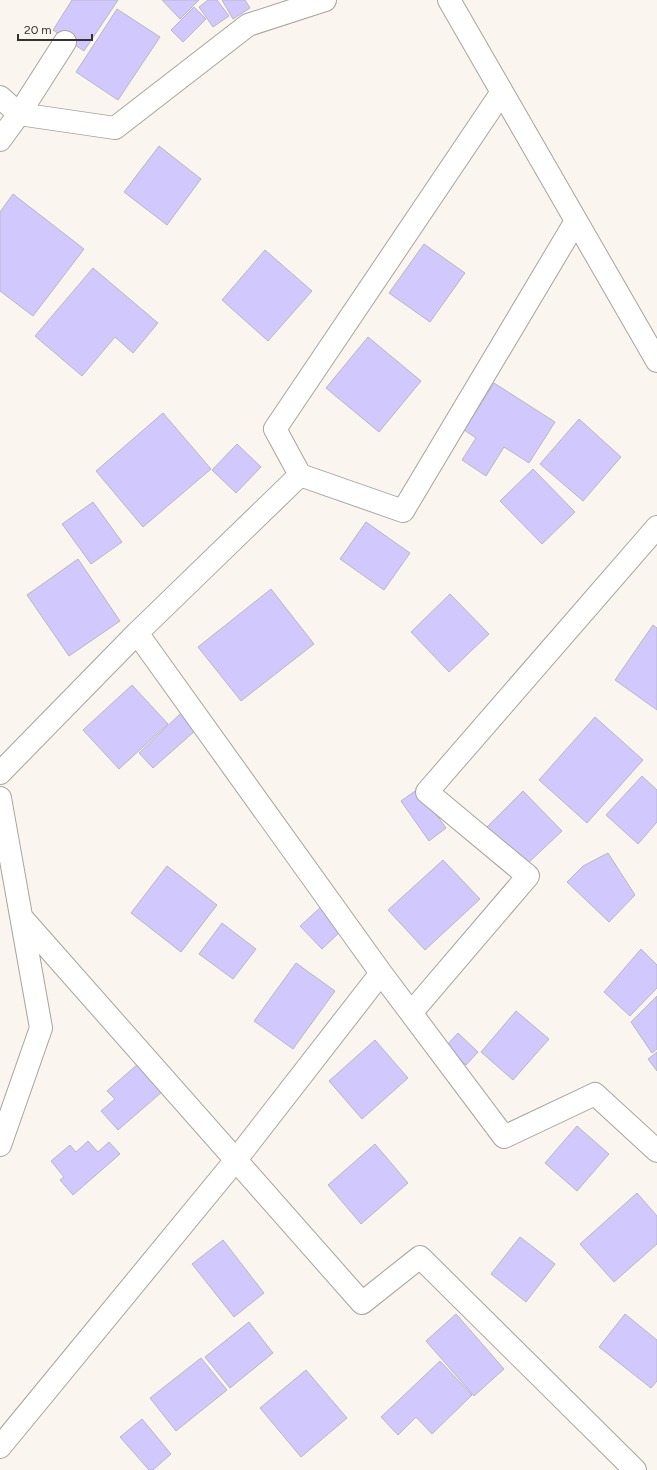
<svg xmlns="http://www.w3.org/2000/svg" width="657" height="1470" font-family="Figtree,sans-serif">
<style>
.building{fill:#d1c9fe;stroke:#b8b7bf}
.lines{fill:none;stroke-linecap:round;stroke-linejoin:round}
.minor-casing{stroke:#a8a39d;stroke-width:24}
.minor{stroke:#fff;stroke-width:22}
</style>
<rect width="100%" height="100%" fill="#fbf5ef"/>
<!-- building -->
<path class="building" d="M72,0H118L84,51L53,30Z
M162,0H199L180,19Z
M208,0H217L229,16L213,27L199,7Z
M222,0H245L250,8L233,19Z
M194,7L206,19L183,42L171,30Z
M117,9L160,37L118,100L76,72Z
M159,146L201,179L167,225L124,192Z
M13,194L84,249L33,316L0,291V212Z
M424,244L465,273L430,322L389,293Z
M265,250L312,291L268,341L222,300Z
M93,268L158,323L133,353L115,337L82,376L35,336Z
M368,337L421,381L379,432L326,388Z
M494,383L555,422L529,463L504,447L486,476L462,460L476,438L464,430Z
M163,413L211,469L143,527L96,471Z
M579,419L621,457L583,501L540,464Z
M237,444L261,467L236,493L212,470Z
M533,469L575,512L542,544L500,501Z
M93,502L122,542L91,564L62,524Z
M366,522L410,553L384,590L340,559Z
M78,559L120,621L69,656L27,595Z
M271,589L314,644L241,701L198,647Z
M450,594L489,634L449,672L411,632Z
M653,625L657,628V710L615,680Z
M132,685L168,724L119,769L83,730Z
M181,713L196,730L153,768L139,753Z
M595,717L643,760L587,823L539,780Z
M642,776L657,790V822L638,844L606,815Z
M418,789L446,828L429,841L401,801Z
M523,791L562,831L525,866L487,827Z
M608,853L635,895L609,922L567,882L583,866Z
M443,860L480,899L425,950L388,910Z
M167,866L217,905L181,952L131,913Z
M321,907L342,930L322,949L300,926Z
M222,923L256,949L233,979L199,954Z
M641,949L657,965V988L630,1016L604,992Z
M296,963L335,991L293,1049L254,1021Z
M657,996V1049L652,1053L631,1022Z
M516,1011L549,1039L513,1080L481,1052Z
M458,1033L478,1052L466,1065L446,1046Z
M375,1040L408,1078L362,1119L329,1081Z
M657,1052V1071L648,1059Z
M139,1063L163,1091L118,1130L101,1111L115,1099L107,1091Z
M577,1126L609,1154L577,1191L545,1163Z
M88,1141L98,1152L109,1142L120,1154L73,1195L60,1180L64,1177L51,1161L70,1145L76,1152Z
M375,1144L408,1183L361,1224L328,1185Z
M637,1193L657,1216V1244L614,1282L580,1244Z
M520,1237L555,1264L526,1302L491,1274Z
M223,1240L264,1293L234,1317L192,1264Z
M456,1314L504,1369L474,1396L426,1341Z
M625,1314L657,1340V1381L651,1388L599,1347Z
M249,1322L273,1353L230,1388L205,1357Z
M201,1358L227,1390L176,1431L150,1398Z
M440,1361L472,1395L432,1434L416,1417L398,1435L381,1417Z
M306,1370L347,1418L301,1457L260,1408Z
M142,1419L171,1454L153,1470H149L120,1437Z"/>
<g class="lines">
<defs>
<path id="minor" d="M449,0L657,361
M502,92L275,429L300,475L403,511L576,221
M0,97L19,114L115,128L248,25L325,0
M0,140L19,114L65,42
M137,633L381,973L504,1137L595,1094L657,1151
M0,773L137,633L300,475
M0,798L41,1028L0,1145
M22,918L362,1303L420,1257L635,1470
M411,1013L528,876L427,792L657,527
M0,1447L235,1161L381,973"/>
</defs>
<!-- minor casing -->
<use href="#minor" class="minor-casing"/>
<!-- minor -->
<use href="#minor" class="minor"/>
</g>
<!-- scale -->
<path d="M18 34v6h74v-6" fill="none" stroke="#34322f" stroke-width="2"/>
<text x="24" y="34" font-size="12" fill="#34322f" stroke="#fbf5ef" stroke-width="3" paint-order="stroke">20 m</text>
</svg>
